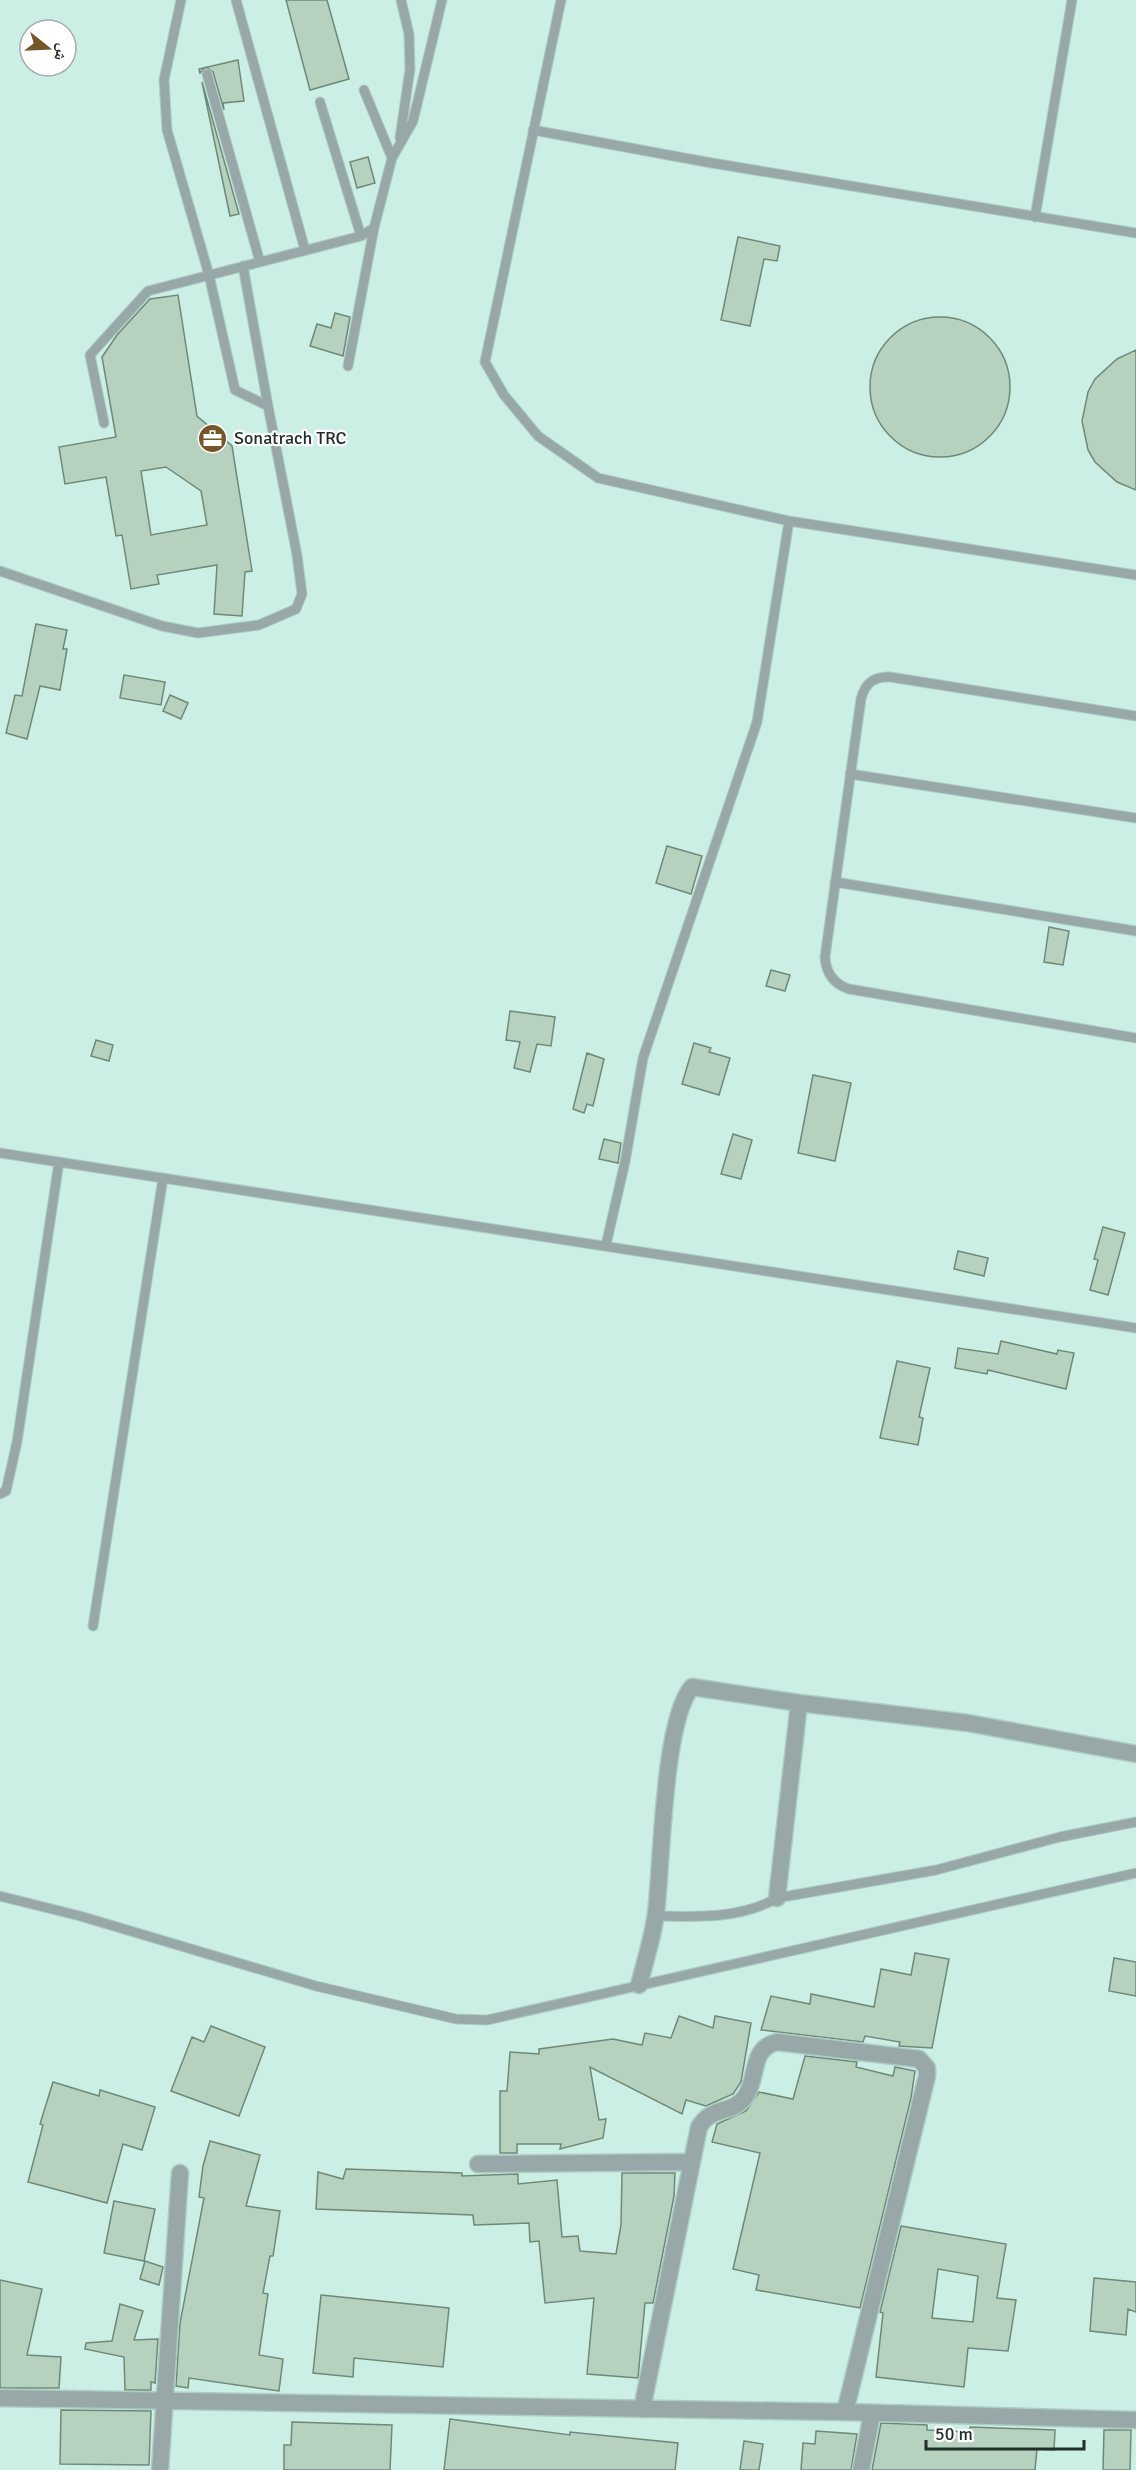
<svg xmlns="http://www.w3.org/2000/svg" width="1136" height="2470" font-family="Signika,'Noto Naskh Arabic',sans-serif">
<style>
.building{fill:#b6d2bf;stroke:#6f8978;stroke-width:1.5;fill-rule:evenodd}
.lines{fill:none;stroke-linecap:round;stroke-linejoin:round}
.service-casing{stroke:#acccc4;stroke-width:11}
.minor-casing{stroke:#acccc4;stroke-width:19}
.service{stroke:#98a8a8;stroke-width:9}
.minor{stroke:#98a8a8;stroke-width:16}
.labels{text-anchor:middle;stroke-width:4.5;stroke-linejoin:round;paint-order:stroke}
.poi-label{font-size:18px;fill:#212f2b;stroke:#fff;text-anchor:start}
</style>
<rect width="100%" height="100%" fill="#cbefe5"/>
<!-- building -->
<path class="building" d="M286,0H327L349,79L310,90Z
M238,60L244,101L223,103L224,110L213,72L206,67L200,73L199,69Z
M202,82L239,214L230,216Z
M368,157L375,183L357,188L350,162Z
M738,237L780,246L777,261L764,259L750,326L721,320Z
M178,295L197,416L232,446L252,571L245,572L242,616L214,614L217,565L157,575L159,584L131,589L122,535L116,536L106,477L65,484L59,447L116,437L102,357L117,335L150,299ZM166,467L201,491L207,525L151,535L141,471Z
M335,313L350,317L343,356L310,346L317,324L331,328Z
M870 387a70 70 0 1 1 140 0a70 70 0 1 1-140 0Z
M1136,350V490L1117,482L1095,462L1088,450L1082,421L1088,392L1095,379L1117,359Z
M36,624L67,630L63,649H67L60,690L40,686L27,739L6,733L15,695L22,696Z
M124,675L165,682L161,705L120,698Z
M170,695L188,703L181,719L163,711Z
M667,846L702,856L691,894L656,883Z
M1049,927L1069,931L1063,965L1044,962Z
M771,970L790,975L785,991L766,986Z
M510,1011L555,1017L551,1046L537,1044L530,1072L514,1068L520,1042L506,1040Z
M96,1040L113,1045L109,1061L91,1056Z
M694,1043L711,1048L709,1052L730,1058L719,1095L682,1084Z
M587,1053L604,1059L593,1106L587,1104L584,1113L573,1109Z
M813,1075L851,1083L835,1161L798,1153Z
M733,1134L752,1140L741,1179L721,1174Z
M604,1139L621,1143L618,1163L599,1159Z
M1103,1227L1125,1233L1108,1295L1090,1290L1098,1260L1094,1259Z
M958,1251L988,1258L984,1276L954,1269Z
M1001,1341L1057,1354L1058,1350L1074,1353L1066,1389L988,1370L987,1374L955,1368L958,1348L998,1354Z
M897,1361L930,1368L919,1417L923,1418L918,1445L880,1438Z
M915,1953L949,1959L932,2048L899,2046L900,2042L865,2036L863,2042L761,2030L771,1996L810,2004L811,1994L874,2007L881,1969L911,1975Z
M1114,1958L1136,1962V1996L1109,1991Z
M679,2016L713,2028L715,2016L751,2023L741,2082L733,2094L706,2106L686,2100L682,2114L590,2067L599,2120L606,2119L603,2138L560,2149L561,2144H517V2153H500V2091H507L510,2052L539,2054V2049L613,2039L642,2045L645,2033L671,2038Z
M211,2026L265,2047L239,2116L171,2091L192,2037L204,2042Z
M805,2056L857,2062L856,2067L893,2076L895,2067L915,2071L911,2098L860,2308L756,2290L759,2275L733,2269L760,2153L712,2142L717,2124L746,2111L759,2092L793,2099Z
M53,2082L99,2096L100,2090L155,2107L142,2150L123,2144L107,2203L28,2182L43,2125L40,2124Z
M210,2141L260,2155L246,2206L280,2211L273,2256H270L263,2293L268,2294L259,2355L283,2359L279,2391L189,2378L188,2388L176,2386L180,2323L204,2198L199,2197L203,2166Z
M346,2169L462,2173V2176L518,2174V2184L557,2180L562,2237L578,2236L580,2251L616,2254L621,2225L622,2173H675L674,2196L653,2303H645L638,2378L587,2374L594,2298L545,2303L539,2241L530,2242L529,2223L474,2225L473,2215L316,2209L318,2172L343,2179Z
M114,2201L155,2209L144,2261L104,2253Z
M901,2226L1006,2244L997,2298L1016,2300L1008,2351L968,2348L964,2387L876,2377L883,2313L880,2312ZM938,2269L978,2276L973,2322L932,2318Z
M145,2261L163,2267L159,2285L140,2279Z
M1094,2278L1136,2282V2312L1128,2309L1126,2335L1090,2331Z
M0,2280L42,2289L27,2355L61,2357L59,2388H0Z
M321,2295L449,2308L443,2367L354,2358L353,2377L313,2373Z
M120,2304L143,2311L134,2340L158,2339L155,2383L151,2382V2390H125L124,2357L85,2349L86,2343L112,2341Z
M61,2410L151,2411L149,2465L60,2464Z
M450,2419L570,2435V2432L678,2443L675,2470H444Z
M292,2422L392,2425L390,2470H284V2445H291Z
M881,2423L927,2425V2430L970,2432V2427L1055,2430L1054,2450L1037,2449L1035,2470H872Z
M1104,2430H1131L1130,2470H1103Z
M816,2431L857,2434L851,2470H801L803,2443L815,2444Z
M744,2441L763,2444L759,2470H740Z"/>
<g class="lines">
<defs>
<path id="service" d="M236,0L305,250
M561,0L485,362L504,395L538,436L598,478L789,521L1136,575
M207,74L260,262
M364,90L392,158
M320,102L361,236
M533,130L706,162L1136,233
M400,138L410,69L409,34L401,0
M1035,217L1072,0
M243,266L268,406
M348,366L374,228
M104,423L90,355L148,291L361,236L374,228L392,158L413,121L442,0
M0,571L162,626L198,633L259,625L296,609L302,594L297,555L268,406L235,390L209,275L167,130L164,80L181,0
M1136,716L890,677C874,676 865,683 861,699L825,957C826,974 834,984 849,989L1136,1038
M850,774L1136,818
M835,882L1136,931
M0,1153L1136,1328
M606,1245L625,1162L643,1058L757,722L789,521
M0,1494L6,1491L17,1442L59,1162
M93,1626L163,1178
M0,1896L80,1916L316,1986L456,2019L487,2020L1136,1873
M655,1916C696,1917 741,1919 777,1898L936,1870L1060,1837L1136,1822"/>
<path id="minor" d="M777,1898L799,1703
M639,1985C645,1961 653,1937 656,1913C662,1864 663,1720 692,1687L799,1703L968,1723L1136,1754
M478,2164L692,2162
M0,2398L845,2412L1136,2420
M642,2409L699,2127C712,2105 732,2115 745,2097C759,2078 749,2049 777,2042L919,2059L927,2068V2076L845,2412
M160,2470L180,2173
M861,2470L872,2414"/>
</defs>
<!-- service casing -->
<use href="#service" class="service-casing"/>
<!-- minor casing -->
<use href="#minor" class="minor-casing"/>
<!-- service -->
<use href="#service" class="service"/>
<!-- minor -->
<use href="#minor" class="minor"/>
</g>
<!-- icons -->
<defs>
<symbol id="office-disc" viewBox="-11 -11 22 22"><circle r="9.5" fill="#75562b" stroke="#fff"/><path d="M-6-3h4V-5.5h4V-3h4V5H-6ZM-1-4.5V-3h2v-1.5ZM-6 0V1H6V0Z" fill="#fff"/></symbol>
</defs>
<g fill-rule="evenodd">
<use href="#office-disc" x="196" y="422" width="33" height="33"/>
</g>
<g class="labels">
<!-- poi labels -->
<g class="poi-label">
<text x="234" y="444">Sonatrach TRC</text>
</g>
</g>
<!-- north arrow -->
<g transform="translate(48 48) rotate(108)"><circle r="28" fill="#ffffff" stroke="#a6acaa" stroke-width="1.5"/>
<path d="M0-4.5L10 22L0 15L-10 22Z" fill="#75562b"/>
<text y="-9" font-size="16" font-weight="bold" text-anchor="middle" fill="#212f2b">ش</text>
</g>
<!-- scale -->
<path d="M926 2440v9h158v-9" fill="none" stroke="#212f2b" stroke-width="3"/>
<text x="935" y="2440" font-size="18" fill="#212f2b" stroke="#ffffff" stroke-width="4.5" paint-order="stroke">50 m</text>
</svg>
